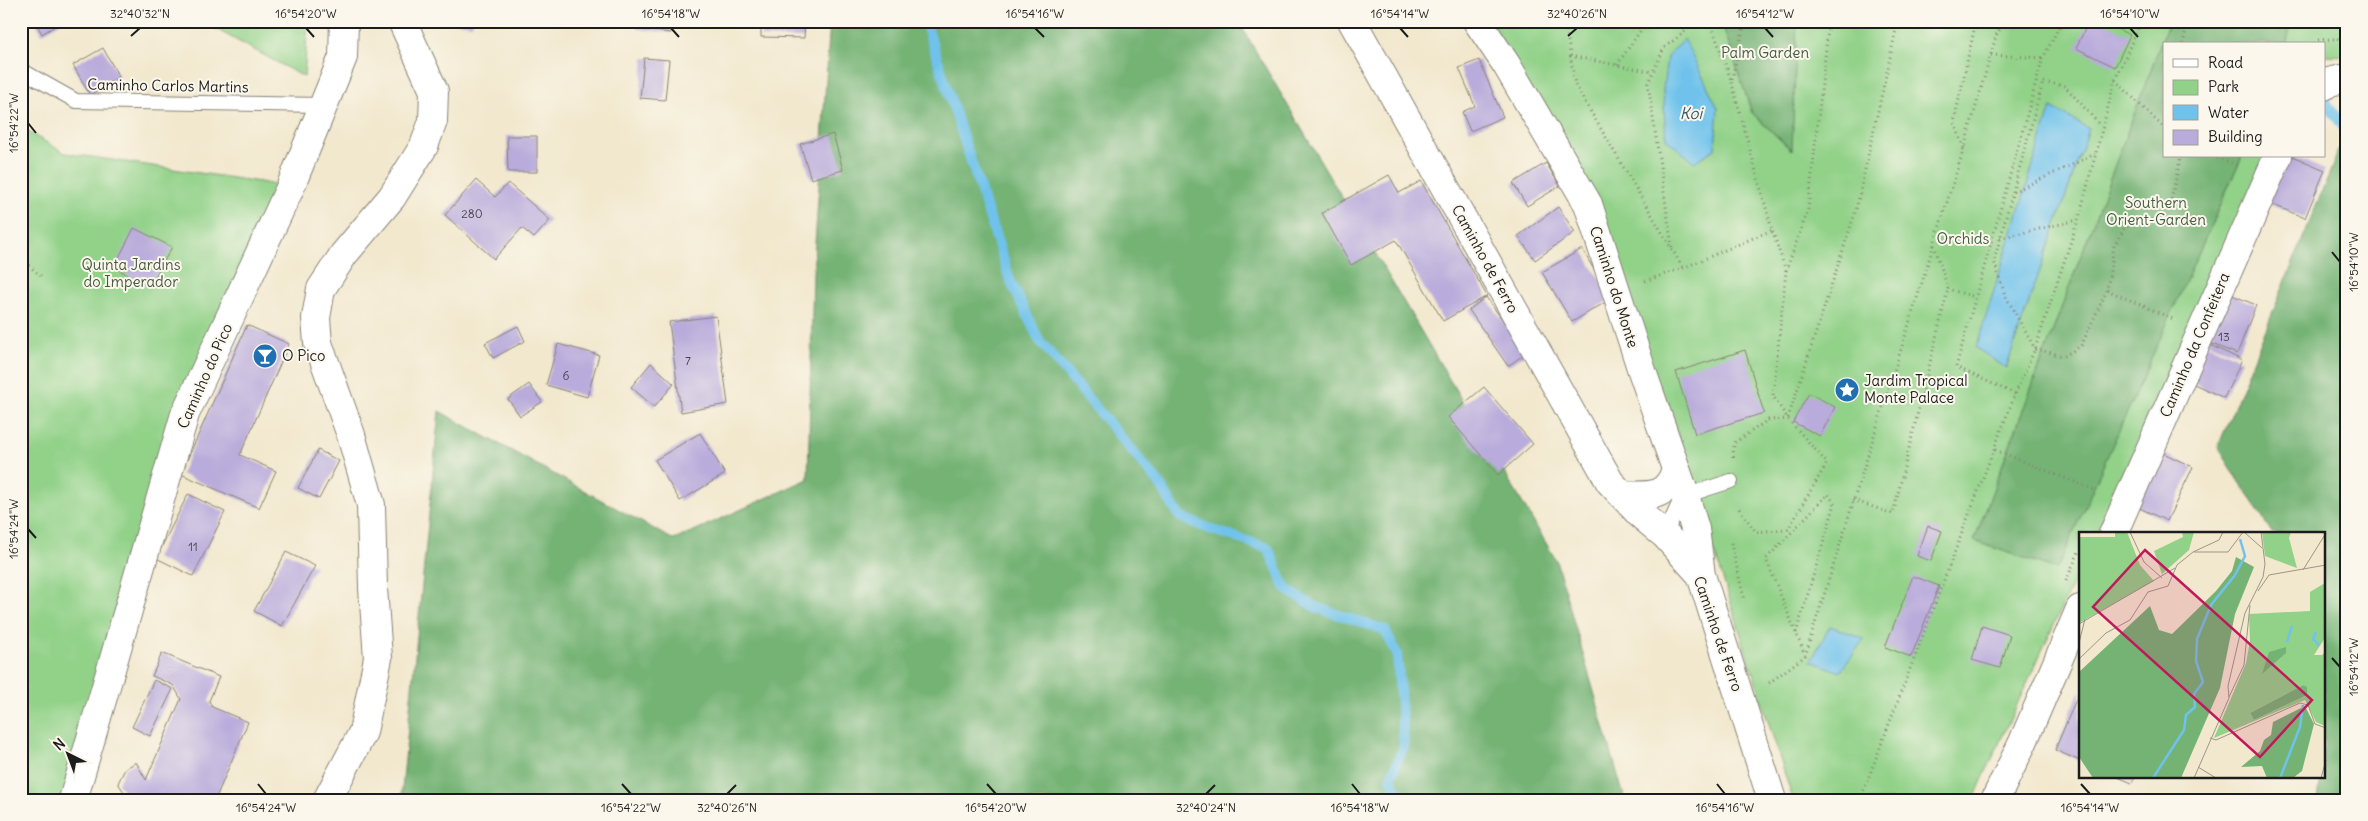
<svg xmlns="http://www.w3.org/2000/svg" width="2368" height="821" font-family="Delius,sans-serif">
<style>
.green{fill:#91d188;stroke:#567652;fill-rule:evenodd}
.forest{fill:#74b374;stroke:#486848}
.water{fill:#70c2ec;stroke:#466f84}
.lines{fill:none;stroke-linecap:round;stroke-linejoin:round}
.stream{stroke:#70c2ec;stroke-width:10}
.building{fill:#b9abdb}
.lane-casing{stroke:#878275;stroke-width:16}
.street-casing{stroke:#878275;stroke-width:30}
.secondary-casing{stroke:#878275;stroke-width:30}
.path{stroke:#878275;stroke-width:3;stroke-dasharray:1 4;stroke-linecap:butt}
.lane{stroke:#fff;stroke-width:14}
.street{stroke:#fff;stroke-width:28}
.secondary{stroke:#fff;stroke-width:28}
.ticks{fill:none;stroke:#1c1c1c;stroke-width:2}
.labels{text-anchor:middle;stroke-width:4;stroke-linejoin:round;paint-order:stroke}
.number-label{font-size:12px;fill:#43404c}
.park-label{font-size:15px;fill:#455b42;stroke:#fbf7ec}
.street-label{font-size:15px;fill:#1c1c1c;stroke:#fbf7ec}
.poi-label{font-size:15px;fill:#1c1c1c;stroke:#fbf7ec;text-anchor:start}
.water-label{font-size:16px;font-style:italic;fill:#395665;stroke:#fbf7ec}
.inset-river{fill:none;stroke:#70c2ec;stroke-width:2.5}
.inset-road{fill:none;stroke:#9c9687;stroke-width:1}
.view{fill:#c2185b;fill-opacity:0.15;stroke:#c2185b;stroke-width:2.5}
.inset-edge{fill:none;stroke:#1c1c1c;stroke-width:2.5}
.neatline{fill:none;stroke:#1c1c1c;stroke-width:2}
.ticks-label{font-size:12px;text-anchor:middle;fill:#1c1c1c}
</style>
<rect width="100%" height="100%" fill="#fbf7ec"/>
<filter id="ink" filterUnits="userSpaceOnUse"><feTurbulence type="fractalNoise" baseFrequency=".02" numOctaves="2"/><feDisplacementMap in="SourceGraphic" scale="10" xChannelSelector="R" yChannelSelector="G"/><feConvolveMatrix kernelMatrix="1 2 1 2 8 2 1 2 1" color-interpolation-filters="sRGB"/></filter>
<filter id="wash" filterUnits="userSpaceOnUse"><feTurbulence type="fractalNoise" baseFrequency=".0096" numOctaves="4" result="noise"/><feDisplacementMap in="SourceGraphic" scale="20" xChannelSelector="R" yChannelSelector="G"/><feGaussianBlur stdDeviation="1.12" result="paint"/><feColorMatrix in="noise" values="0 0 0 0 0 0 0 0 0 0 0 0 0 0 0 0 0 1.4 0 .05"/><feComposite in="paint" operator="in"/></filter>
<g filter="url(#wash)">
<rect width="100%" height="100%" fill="#f2e8ce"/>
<!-- green -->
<path class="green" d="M201,21H308L304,77Z
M1489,21H1721L1752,113L1791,150L1797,21H2169L1974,541L2056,569L2242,156H2271L2096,533L2080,534V568L1973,800H1793L1670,411ZM2051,107L2089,129L2006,368Z
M2292,21H2347V56L2324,55V44H2286Z
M21,128L65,153L260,182L290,188L185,414L73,800H21Z"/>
<!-- forest -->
<path class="forest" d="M830,21H1238L1556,560L1625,800H401L439,411L674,540L808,479L813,274Z
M1721,21H1797L1792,150L1752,113Z
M2169,21H2292L2286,44H2164V156H2242L2057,569L1974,541Z
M2347,130V800H2318L2321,777H2324V534L2272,533L2218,447Z"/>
<!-- water -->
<path class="water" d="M1684,39L1718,108L1715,149L1694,162L1666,139L1663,90L1667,57Z
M2051,107L2089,129L2006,368L1976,348Z
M1830,626L1864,639L1840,672L1811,661Z"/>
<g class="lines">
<!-- stream -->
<path class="stream" d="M925,21L1010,280L1039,340L1159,483L1180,517L1210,529L1268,548L1286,589L1315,607L1385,630L1397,654L1404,746L1391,777L1396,791L1413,800
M2325,101L2347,132"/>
</g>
<g id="blocks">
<!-- building -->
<path class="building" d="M35,21H63L42,34Z
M446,21H473L472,25Z
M638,21H672L671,33L637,29Z
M761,21H805L804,38L761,37Z
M2089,21H2100L2130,35L2115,67L2076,48Z
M103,48L119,77L90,95L73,65Z
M644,58L669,60L665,100L640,98Z
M1479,60L1503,117L1470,131L1462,112L1475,106L1459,68Z
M833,134L843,170L811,179L800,144Z
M507,136H537V172H508Z
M2285,156H2292L2325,170L2305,218L2266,202Z
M1546,163L1560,186L1527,206L1513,183Z
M1389,175L1399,193L1421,181L1487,296L1443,321L1396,240L1351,265L1322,213Z
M476,180L495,197L508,183L550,220L534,238L522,228L494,259L445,215Z
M1558,207L1575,232L1535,260L1518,236Z
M134,228L172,247L149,287L114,267Z
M1582,249L1611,299L1572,322L1542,272Z
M2218,289L2256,305L2237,354L2197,338Z
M1486,297L1526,353L1508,366L1469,310Z
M716,316L728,404L681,412L669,322Z
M247,325L289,344L240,455L276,471L259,508L181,474Z
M518,326L525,341L493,358L485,343Z
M2195,338L2242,360L2224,398L2177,376Z
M558,344L599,355L587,397L546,385Z
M1745,350L1764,413L1695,434L1676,372Z
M651,363L674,384L654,407L631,387Z
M529,384L542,402L520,416L508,399Z
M1484,387L1533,444L1498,475L1448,417Z
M1809,393L1835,407L1820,436L1793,422Z
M700,433L725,474L680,501L655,460Z
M318,450L339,461L319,499L298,488Z
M2159,451L2193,467L2167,521L2133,505Z
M188,494L225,512L193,576L156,558Z
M1928,526L1942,531L1931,561L1917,556Z
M286,552L315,566L282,626L254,611Z
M1913,576L1939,586L1911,657L1885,647Z
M1982,626L2010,635L2000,668L1972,660Z
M162,653L219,677L209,701L212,707L248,722L215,800H136L126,795L118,783L125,769L136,762L146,780L181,699L173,685L152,676Z
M154,680L173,689L150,736L132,727Z
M2080,690V761L2055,750Z
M2118,777H2135L2132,783Z"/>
</g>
</g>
<g filter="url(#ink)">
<use href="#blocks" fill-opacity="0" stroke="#878275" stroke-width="1"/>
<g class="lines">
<defs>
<path id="lane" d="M21,70L76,101L323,105
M1665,535L1684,492H1697L1731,481"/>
<path id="street" d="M1352,21L1610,482L1640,514L1665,535L1701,575L1772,800
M1477,21L1506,64L1588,204L1642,371L1684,492L1695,529L1701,575
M2324,86L2329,82L2347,78
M1622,495C1648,496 1667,499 1676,469
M2113,534L2278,156
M73,800L185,414L290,188L343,57L344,21
M1995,800L2023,742L2080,609"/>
<path id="secondary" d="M327,800L363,732L378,658L373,588L371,505L351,435L318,343L316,318L321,289L344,254L392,197L424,146L433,121L434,91L402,21"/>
</defs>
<!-- lane casing -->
<use href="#lane" class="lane-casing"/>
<!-- street casing -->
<use href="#street" class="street-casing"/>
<!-- secondary casing -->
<use href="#secondary" class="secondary-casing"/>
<!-- path -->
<path class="path" d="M1565,21L1575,85L1683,268
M1710,21L1731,80L1772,230L1786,271L1773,396L1788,419L1827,463L1788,529L1756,532L1737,506
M2183,44L2188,21
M2315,44L2318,40L2347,38
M1991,55L2043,58
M1570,56L1653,72
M1617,65L1647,21
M1732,79L1745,21
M2115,80L2164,128
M2098,123L2065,86L2043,82L1994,261L2005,295L2035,349L2064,356L2081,346L2107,290L2114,246L2125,227L2155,219L2170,204L2181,156
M1964,148L1954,122L1976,21
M2212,156L2240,166
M2013,192L2095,154
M2000,238L2078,220
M1934,245L1948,289L1975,297
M1672,247L1648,83L1664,48L1698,21
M21,259L42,277
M1786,271L1808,210L1829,21
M1645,281L1683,268L1772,230
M2107,290L2173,319
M2015,394L1956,367L2043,58L2062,21
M1788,418L1856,210L1898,21
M1995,450L2097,491
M1733,457L1734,443L1768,420L1788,419
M1853,500L1893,514L1948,289
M1731,543L1744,598
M2066,581L2080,549
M1796,633L1835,504L1828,494L1766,559L1805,655
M1769,683L1805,656L1964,148L1997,33L2006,21
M1860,800L2015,394L2035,349L2080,214L2115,80L2141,21"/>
<!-- lane -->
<use href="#lane" class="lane"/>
<!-- street -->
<use href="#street" class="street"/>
<!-- secondary -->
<use href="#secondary" class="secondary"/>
</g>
</g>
<!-- ticks -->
<path class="ticks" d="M306,28L314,37M671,28L679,37M1035,28L1044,37M1400,28L1408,37M1765,28L1773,37M2130,28L2138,37M131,36L140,28M1568,36L1577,28M28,123L36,133M2332,252L2340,262M28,529L36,538M2332,658L2340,667M258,784L266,794M622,784L631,794M987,784L996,794M1352,784L1360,794M1717,784L1725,794M2081,784L2090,794M727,794L736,785M1206,794L1215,785"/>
<!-- icons -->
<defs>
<symbol id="bar-disc" viewBox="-11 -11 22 22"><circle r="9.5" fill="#1f6fb2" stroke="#fbf7ec"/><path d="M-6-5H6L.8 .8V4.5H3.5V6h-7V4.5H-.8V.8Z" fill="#fff"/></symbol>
<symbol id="sight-disc" viewBox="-11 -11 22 22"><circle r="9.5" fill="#1f6fb2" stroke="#fbf7ec"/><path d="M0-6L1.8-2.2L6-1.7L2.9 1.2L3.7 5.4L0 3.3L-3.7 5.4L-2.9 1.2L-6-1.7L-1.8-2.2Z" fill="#fff"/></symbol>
</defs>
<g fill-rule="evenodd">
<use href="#bar-disc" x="251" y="342" width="28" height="28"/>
<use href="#sight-disc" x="1833" y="376" width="28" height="28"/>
</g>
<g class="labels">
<!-- number labels -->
<g class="number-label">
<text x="472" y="218">280</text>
<text x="2224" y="341">13</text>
<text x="688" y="365">7</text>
<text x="566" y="380">6</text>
<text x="193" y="551">11</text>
</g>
<!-- park labels -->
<g class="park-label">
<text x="1765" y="58">Palm Garden</text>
<text x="2156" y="208">Southern<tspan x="2156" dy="17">Orient-Garden</tspan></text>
<text x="1963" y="244">Orchids</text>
<text x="131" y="270">Quinta Jardins<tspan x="131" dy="17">do Imperador</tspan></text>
</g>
<!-- street labels -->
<g class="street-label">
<text transform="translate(168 86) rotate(1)" y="5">Caminho Carlos Martins</text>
<text transform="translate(1485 259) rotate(61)" y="5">Caminho de Ferro</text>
<text transform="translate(1614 287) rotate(72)" y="5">Caminho do Monte</text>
<text transform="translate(2195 345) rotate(-67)" y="5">Caminho da Confeitera</text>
<text transform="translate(205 376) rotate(-66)" y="5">Caminho do Pico</text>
<text transform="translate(1718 634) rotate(71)" y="5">Caminho de Ferro</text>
</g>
<!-- poi labels -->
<g class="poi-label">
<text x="282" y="361">O Pico</text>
<text x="1864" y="386">Jardim Tropical<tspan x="1864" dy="17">Monte Palace</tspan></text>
</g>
<!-- water labels -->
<g class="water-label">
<text x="1691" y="119">Koi</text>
</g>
</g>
<!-- overview -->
<g transform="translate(2079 532)">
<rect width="246" height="246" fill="#f2e8ce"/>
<path d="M36,0H48L61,33L75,49L0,91V5H36ZM103,0H115L110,18L83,42L75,19L104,5ZM183,0H212L210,6L218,36L186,24ZM246,51V106L235,123H243L246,120V194L237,190L226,168L135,206L167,131L171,109L170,82L231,79V60ZM224,153L228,163L175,188L171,181Z" fill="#91d188" fill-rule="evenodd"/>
<path d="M157,25L175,35L156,82L141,156L102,246H14L0,225V140L71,74L80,98L93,102L137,59L153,39ZM207,115V121L183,142L190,120ZM224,153L228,155V163L175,188L171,181ZM226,174L235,192L223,239L214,246H188L183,234L162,235L181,219L185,208L192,203L194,190Z" fill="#74b374"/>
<path class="inset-river" d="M237,100L234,107L240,113M208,110L213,94M74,246L105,198L107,183L116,175L115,162L124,150L117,129L118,107L132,73L156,43L166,24L161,7M201,246L221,195L224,173"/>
<path class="inset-road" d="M51,0L65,30L83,46M165,0L183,16M115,20H149L164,0M224,38L247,1M179,59L190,43L247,33M0,92L96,36M0,111L6,87M0,127L27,101L51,88L69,60L89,54L98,33L114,20L140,8L144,0M150,165L165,133L171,73M131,206L137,208L221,171L229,173L236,192L247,196M119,235L137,246M115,246L150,166L149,154L166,81L184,45L186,32L182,0M242,246L247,228"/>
<path class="view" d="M66,18L233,168L181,225L14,75Z"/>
<rect width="246" height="246" class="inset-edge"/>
</g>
<!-- margin -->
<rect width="2368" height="821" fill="none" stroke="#fbf7ec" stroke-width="55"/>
<!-- legend -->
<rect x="2163" y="42" width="162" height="115" fill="#fbf7ec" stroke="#a29f99"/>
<rect x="2173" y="59" width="25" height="8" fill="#ffffff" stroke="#a29f99"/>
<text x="2208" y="68" font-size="15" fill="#1c1c1c">Road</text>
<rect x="2173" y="80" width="25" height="15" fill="#91d188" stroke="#a29f99"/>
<text x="2208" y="92" font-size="15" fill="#1c1c1c">Park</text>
<rect x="2173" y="105" width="25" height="15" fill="#70c2ec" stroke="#a29f99"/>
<text x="2208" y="118" font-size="15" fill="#1c1c1c">Water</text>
<rect x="2173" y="130" width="25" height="15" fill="#b9abdb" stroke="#a29f99"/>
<text x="2208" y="142" font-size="15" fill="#1c1c1c">Building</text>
<!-- north arrow -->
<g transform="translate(68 754) rotate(318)" stroke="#fbf7ec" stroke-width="4" paint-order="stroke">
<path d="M0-4L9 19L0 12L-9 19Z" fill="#1c1c1c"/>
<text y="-8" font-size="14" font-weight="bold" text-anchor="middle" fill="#1c1c1c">N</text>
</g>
<rect x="28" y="28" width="2312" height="766" class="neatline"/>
<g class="ticks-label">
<text x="140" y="18">32°40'32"N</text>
<text x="306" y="18">16°54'20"W</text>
<text x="671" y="18">16°54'18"W</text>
<text x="1035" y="18">16°54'16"W</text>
<text x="1400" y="18">16°54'14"W</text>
<text x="1577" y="18">32°40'26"N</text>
<text x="1765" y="18">16°54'12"W</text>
<text x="2130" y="18">16°54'10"W</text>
<text transform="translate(14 123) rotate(-90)" y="4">16°54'22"W</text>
<text transform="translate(2354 262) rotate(-90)" y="4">16°54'10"W</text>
<text transform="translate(14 529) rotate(-90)" y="4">16°54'24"W</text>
<text transform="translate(2354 667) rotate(-90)" y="4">16°54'12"W</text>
<text x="266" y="812">16°54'24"W</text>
<text x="631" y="812">16°54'22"W</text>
<text x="727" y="812">32°40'26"N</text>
<text x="996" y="812">16°54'20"W</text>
<text x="1206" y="812">32°40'24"N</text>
<text x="1360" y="812">16°54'18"W</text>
<text x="1725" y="812">16°54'16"W</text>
<text x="2090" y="812">16°54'14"W</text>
</g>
</svg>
